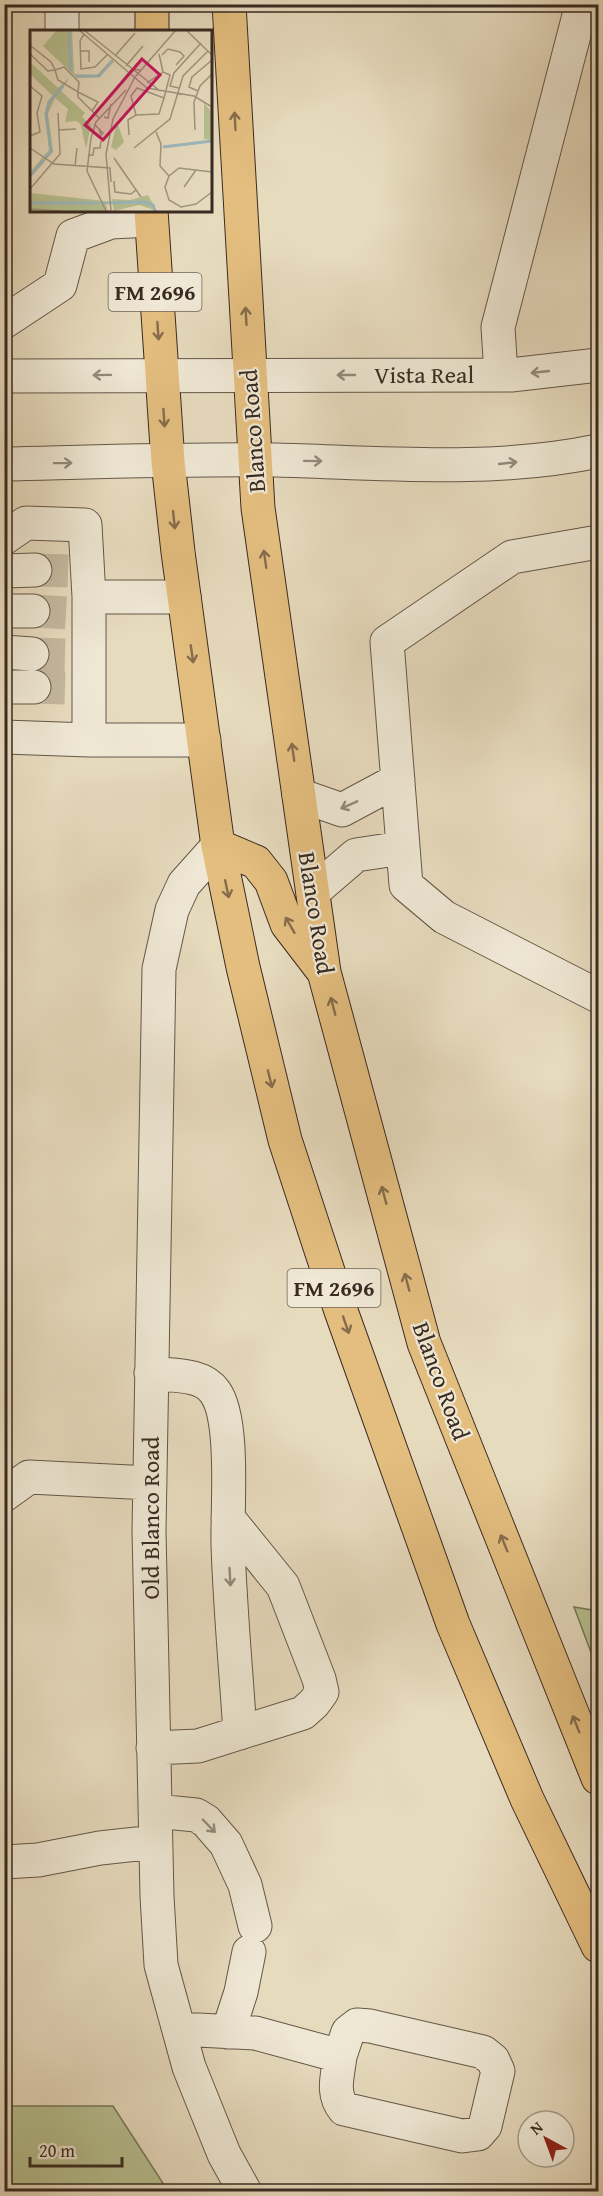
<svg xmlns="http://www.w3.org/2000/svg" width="603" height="2196" font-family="'Gentium Book Plus',serif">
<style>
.green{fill:#b7c090;stroke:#787659;stroke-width:1.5}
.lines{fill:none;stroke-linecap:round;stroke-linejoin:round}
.minor-tunnel{stroke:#c4b89f;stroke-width:33;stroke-dasharray:33 16;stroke-linecap:butt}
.minor-casing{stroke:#645749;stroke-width:35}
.major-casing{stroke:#392b22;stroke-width:35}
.minor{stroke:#efe8d5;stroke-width:33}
.major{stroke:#e4be7f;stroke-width:33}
.oneway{stroke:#866d4c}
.oneway2{stroke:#948a7c}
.labels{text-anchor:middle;stroke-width:4.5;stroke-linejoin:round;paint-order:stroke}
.shield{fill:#efe8d5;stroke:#706458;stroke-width:1.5}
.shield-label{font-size:22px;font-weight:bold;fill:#392b22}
.street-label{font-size:24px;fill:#392b22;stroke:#efe8d5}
.inset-river{fill:none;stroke:#9db8bd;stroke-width:3}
.inset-road{fill:none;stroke:#a19580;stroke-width:1.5}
.view{fill:#c2185b;fill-opacity:0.15;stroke:#c2185b;stroke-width:3}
.inset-edge{fill:none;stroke:#392b22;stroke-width:3}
</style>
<rect width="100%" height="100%" fill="#e7dbbe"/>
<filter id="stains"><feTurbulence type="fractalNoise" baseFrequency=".00333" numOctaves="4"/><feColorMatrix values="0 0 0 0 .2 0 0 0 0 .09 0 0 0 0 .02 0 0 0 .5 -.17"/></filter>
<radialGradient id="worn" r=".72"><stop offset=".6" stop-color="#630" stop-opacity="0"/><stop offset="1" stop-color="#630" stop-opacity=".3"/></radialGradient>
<!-- green -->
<path class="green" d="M574,1607L598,1611V1671Z
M4,2106H113L168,2191H5Z"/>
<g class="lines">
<!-- minor-tunnel -->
<path class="minor-tunnel" d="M35,570L68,571
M33,611L68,613
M32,654L69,655
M34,687L65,688"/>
<defs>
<path id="minor" d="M62,32V4
M4,322L60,285L73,236L111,222L151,220
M501,375L498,327L582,4
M4,376L511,375L598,365
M4,464C95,462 186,459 277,460C384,463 493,473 598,451
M4,538L26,523L85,525L89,597
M598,542L512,557L387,642L406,885L444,917L598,996
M4,571L35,570
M184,597H89V740H204
M4,611H33
M4,652L32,654
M4,687H34
M4,737L89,740
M299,795L342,810L398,780
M218,846L184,884L172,910L159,969L149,1531L157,1896L161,1965L189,2067L224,2154L245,2192
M313,892L356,855L402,848
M151,1373C172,1376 202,1373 215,1392C235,1419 227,1509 228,1545C230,1608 236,1670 240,1733
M4,1495L29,1477L150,1483
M153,1748L198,1746L303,1713L314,1703L322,1692L319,1679L283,1586L228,1518
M155,1811L196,1815L206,1821L226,1844L245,1885L255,1926
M4,1862L38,1860L100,1848L155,1842
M179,2029L255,2033L340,2056L348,2032L357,2025L370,2026L483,2052L493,2060L498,2071L485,2126L478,2134L462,2136L344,2109C331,2093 338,2075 340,2056
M228,2032L241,1992L249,1952"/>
<path id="major" d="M229,4L258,508L324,972L424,1343L598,1778
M152,32V4
M151,210L168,462L178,552L218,846L243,967L285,1140L341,1311L453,1624L527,1799L598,1946
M218,846L256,862L271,881L287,924L323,971"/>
</defs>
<!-- minor casing -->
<use href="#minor" class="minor-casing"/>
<!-- major casing -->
<use href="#major" class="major-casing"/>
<!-- minor -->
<use href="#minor" class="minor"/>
<!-- major -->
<use href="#major" class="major"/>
</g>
<!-- one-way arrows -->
<defs><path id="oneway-shaft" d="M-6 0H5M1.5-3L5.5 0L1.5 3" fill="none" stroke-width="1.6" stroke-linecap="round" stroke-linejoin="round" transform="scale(1.5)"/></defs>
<g class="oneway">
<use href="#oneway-shaft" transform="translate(235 121) rotate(-93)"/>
<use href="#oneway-shaft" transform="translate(246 316) rotate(-93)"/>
<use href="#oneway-shaft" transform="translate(158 331) rotate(86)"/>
<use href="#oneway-shaft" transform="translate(164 418) rotate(86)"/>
<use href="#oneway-shaft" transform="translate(174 520) rotate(84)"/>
<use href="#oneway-shaft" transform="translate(265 559) rotate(-98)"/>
<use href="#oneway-shaft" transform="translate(192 654) rotate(82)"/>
<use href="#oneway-shaft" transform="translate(293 752) rotate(-98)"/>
<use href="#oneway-shaft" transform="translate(227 889) rotate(78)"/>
<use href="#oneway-shaft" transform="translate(290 925) rotate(-120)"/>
<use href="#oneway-shaft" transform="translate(333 1006) rotate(-105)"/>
<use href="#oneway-shaft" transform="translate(270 1079) rotate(76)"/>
<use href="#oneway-shaft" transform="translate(384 1195) rotate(-105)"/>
<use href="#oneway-shaft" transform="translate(407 1282) rotate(-105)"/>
<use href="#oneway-shaft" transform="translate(346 1325) rotate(71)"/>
<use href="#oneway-shaft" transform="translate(504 1543) rotate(-112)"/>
<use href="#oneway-shaft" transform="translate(576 1724) rotate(-112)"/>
</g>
<g class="oneway2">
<use href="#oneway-shaft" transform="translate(540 372) rotate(174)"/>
<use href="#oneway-shaft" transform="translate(102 375) rotate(179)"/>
<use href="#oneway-shaft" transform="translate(346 375) rotate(-180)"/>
<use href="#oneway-shaft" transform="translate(313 461) rotate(1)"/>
<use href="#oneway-shaft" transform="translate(63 463) rotate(-1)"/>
<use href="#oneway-shaft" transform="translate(508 463) rotate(-6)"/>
<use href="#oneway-shaft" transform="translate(349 805) rotate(156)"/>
<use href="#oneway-shaft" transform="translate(230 1577) rotate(87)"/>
<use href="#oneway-shaft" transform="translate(209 1826) rotate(46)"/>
</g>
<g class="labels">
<!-- shield labels -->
<g class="shield">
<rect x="108.5" y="273" width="93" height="38" rx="4.5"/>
<rect x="287.5" y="1269" width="93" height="38" rx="4.5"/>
</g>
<g class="shield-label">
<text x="155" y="300">FM 2696</text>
<text x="334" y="1296">FM 2696</text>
</g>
<!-- street labels -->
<g class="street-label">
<text x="424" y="383">Vista Real</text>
<text transform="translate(253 431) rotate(-94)" y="8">Blanco Road</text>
<text transform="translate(316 913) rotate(81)" y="8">Blanco Road</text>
<text transform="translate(441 1381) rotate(70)" y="8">Blanco Road</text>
<text transform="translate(151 1518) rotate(-90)" y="8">Old Blanco Road</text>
</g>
</g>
<!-- overview -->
<g transform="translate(30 30)">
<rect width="182" height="182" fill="#e7dbbe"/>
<path d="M27,0H42L44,43L48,46L67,45L82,29L84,32L68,47L47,48L13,16ZM0,32L28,58L40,47L31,61L55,83L52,87L61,95L56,119L51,95L47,91L35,92L38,79L25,68L18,84L23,122L0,147V142L19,120L15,83L23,66L0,44ZM174,73L181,81V110L174,109ZM87,92L94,112L86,120L81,117ZM0,163L75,171L78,181H0ZM118,165L127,181L109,175L84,181L82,169L100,170Z" fill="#b7c090"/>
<path class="inset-river" d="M39,0L41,41M46,46H69L82,31M133,117L182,111M16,127L21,121L16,84L19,72L33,56M0,146L14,130M0,173H69M72,173L114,172L123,175L125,181"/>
<path class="inset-road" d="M49,0L117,58L164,66L182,77M54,0L130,61M156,0L182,25M54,4L50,11L51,39L65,37L78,24M51,21H59V32M0,24L18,41L25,40L21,32L1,16M129,24L133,42M132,25L138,19L150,22L154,26L146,35M85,26L105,3M96,36L113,16M34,37L49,52L48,62L28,50L25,40ZM92,51L102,39L110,40M0,56L12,66L7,83L10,102L0,106M149,58L140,56L144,43L171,13M168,61L159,57L162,47L182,30M62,81L48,67V62L68,72L62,81L69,88M106,85L129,84L134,68M74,87L78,88L81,74M64,94L73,103L71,105L69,99M28,100L46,99M165,100L164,72L170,56L182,44M126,102L131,114L130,136L139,146M99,105L98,90L106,85L101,66L107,58L134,68L140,45L133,42L117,53M0,118L24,134L80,138L81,152M104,118L140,89L153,46L178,21M58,125H63L64,118H70L71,111M84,128L111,167M45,136L47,118M182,142L149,138L139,146L135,157L139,170L151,177L166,174L182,162M84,151L85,162L101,164L106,160M154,157L166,140M0,159L30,124L28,83M0,179L32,181M76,181L57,141L61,108L66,92L96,60M81,181L76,124L83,89L105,47L146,0"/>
<path class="view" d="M112,29L130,45L73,110L55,95Z"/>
<rect width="182" height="182" class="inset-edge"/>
</g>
<!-- margin -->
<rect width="603" height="2196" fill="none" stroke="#e7dbbe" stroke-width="24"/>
<rect x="6" y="6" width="591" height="2184" fill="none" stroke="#392b22" stroke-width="3"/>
<rect x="12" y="12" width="579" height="2172" fill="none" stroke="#392b22" stroke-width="1.5"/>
<!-- north arrow -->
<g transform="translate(546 2139) rotate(319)"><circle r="28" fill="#efe8d5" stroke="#a69c8d" stroke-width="1.5"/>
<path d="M0-4.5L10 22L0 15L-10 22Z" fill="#8f2418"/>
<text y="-9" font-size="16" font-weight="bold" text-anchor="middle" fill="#392b22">N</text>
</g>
<!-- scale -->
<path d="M30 2157v9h92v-9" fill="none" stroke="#392b22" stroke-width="3"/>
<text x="39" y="2157" font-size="18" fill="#392b22" stroke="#efe8d5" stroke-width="4.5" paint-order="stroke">20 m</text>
<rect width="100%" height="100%" filter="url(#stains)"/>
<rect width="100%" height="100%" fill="url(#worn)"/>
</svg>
